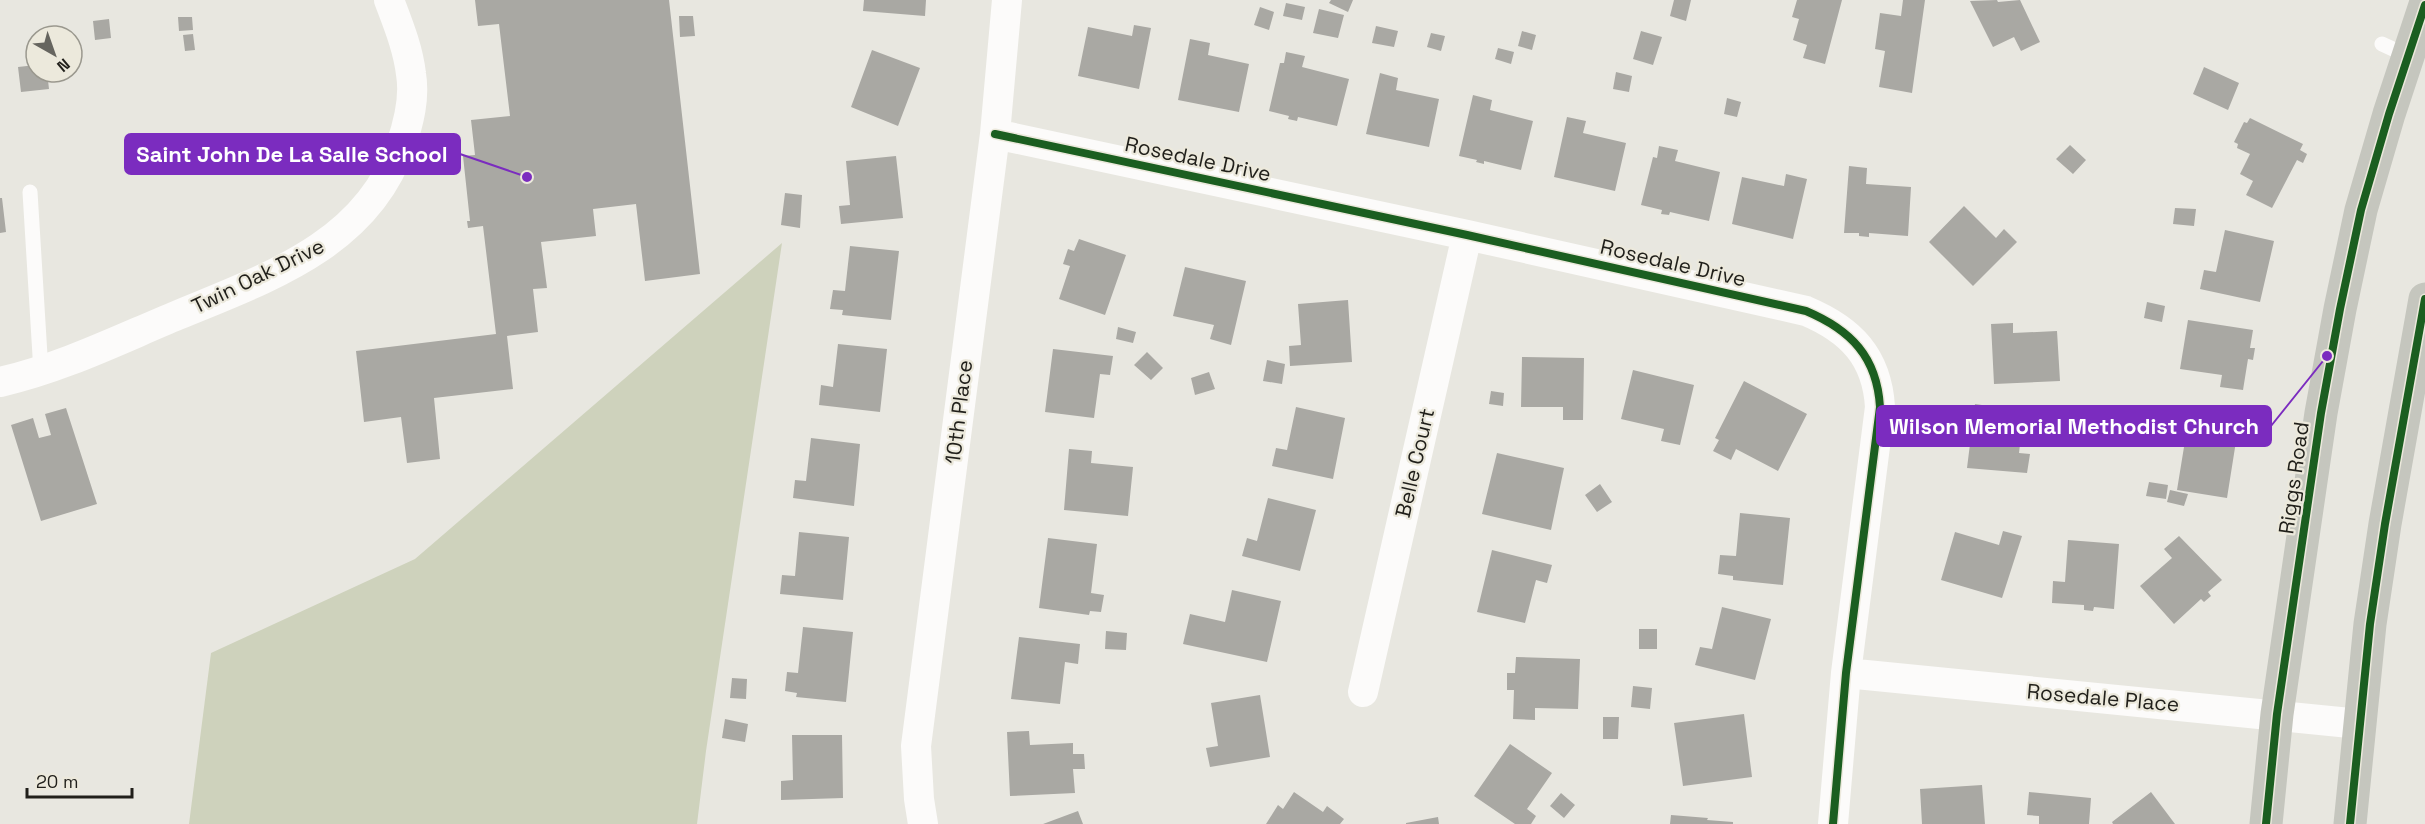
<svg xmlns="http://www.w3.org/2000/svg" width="2425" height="824" font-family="'Space Grotesk',sans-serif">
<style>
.green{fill:#ced2bc}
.building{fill:#a9a8a3}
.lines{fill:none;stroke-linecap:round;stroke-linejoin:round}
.service{stroke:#fcfbfa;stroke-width:15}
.minor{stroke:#fcfbfa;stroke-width:30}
.primary{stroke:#c5c6be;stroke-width:33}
.cycleway-casing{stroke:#ece9dc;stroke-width:11}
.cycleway{stroke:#1b5e20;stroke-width:8}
.labels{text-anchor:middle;stroke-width:4.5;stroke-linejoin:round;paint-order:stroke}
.street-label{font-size:21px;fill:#201f1a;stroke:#ece9dc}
.leader{fill:none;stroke:#7b2cbf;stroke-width:2}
.callout-dot{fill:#7b2cbf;stroke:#ece9dc;stroke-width:2}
.callout{fill:#7b2cbf;stroke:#7b2cbf;stroke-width:2}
.callout-label{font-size:22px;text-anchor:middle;font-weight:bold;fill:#fff}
</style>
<rect width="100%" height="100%" fill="#e8e7e0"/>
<!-- green -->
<path class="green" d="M782,243L706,751L697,824H189L211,653L415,559Z"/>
<!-- building -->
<path class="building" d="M475,0H669L700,274L645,281L636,204L593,209L596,236L541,242L547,288L533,289L538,332L507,336L513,389L434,398L440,459L407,463L401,417L364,422L356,351L496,334L483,226L468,228L467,221H470L463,156L475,155L471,120L510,116L499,24L478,26Z
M864,0H926L925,16L863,11Z
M1331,0H1353L1348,12L1329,3Z
M1674,0H1691L1686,21L1670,16Z
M1797,0H1842L1825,64L1803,58L1807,45L1793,40L1799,19L1792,17Z
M1903,0H1925L1912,93L1879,87L1885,51L1875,49L1880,13L1901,16Z
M1997,0L1998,2L2020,0L2040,42L2021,51L2014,37L1993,47L1970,1Z
M1286,3L1305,7L1302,20L1283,16Z
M1260,7L1274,12L1269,30L1254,25Z
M1319,9L1344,15L1338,38L1313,33Z
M679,16H693L695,36L680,37Z
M178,17H192L193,30L179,31Z
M109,19L111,38L95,40L93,21Z
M1134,25L1151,28L1139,89L1078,76L1088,27L1132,36Z
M1376,26L1398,31L1394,47L1372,43Z
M1522,31L1536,35L1532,50L1518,46Z
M1641,31L1662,37L1653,65L1633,59Z
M1431,33L1445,36L1441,51L1427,47Z
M193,34L195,50L185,51L183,35Z
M1190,39L1210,43L1208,55L1249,64L1239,112L1178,100Z
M1498,48L1514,52L1511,64L1495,59Z
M872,50L920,68L898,126L851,107Z
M1286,52L1305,56L1302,67L1349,79L1337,126L1298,117L1297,121L1288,119L1289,116L1269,111L1280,63H1284Z
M36,65V72H47L49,89L21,92L18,67Z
M2204,67L2239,83L2228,110L2193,94Z
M1616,72L1632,76L1629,92L1613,89Z
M1380,73L1398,78L1396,90L1439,99L1429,147L1366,134Z
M1473,95L1492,100L1490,110L1533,121L1521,170L1484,161V164L1476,162L1477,160L1459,156Z
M1727,98L1741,102L1737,117L1724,114Z
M1567,117L1586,121L1583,133L1626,143L1615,191L1554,177Z
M2250,118L2303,144L2300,150L2307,154L2303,163L2297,160L2272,208L2246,195L2253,181L2240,174L2250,154L2237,148L2238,144L2234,142L2244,122L2247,123Z
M2070,145L2086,160L2073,174L2056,159Z
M1659,146L1678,150L1675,161L1720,172L1709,221L1670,212L1669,215L1661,214L1662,210L1641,205L1653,157L1657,158Z
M896,156L903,218L841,224L839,206L850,205L846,161Z
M1849,166L1867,168L1866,184L1911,187L1908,236L1869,233V237L1859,236V233H1844Z
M1786,174L1807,179L1793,239L1732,224L1742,177L1784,186Z
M785,193L802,195L800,228L781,225Z
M0,198H2L6,232L0,233Z
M1964,206L1996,238L2004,229L2017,242L1973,286L1929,242Z
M2175,208L2196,209L2194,226L2173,224Z
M2225,230L2274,241L2260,302L2200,289L2204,270L2216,272Z
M1079,239L1126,255L1105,315L1059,299L1070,266L1063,264L1068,249L1074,251Z
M850,246L899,251L891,320L842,315L843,310L830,309L833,290L845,291Z
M1185,267L1246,281L1231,345L1210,339L1214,325L1173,316Z
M1348,300L1352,362L1290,366L1289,346L1301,345L1298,304Z
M2147,302L2165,306L2162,322L2144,318Z
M2188,320L2253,330L2250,348H2255L2253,360L2248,359L2243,390L2220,387L2222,375L2180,369Z
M2013,323V333L2057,331L2060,381L1994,384L1991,324Z
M1118,327L1136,332L1133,343L1116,339Z
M838,344L887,349L880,412L819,405L821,385L833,387Z
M1053,349L1113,356L1110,375L1100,374L1094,418L1045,412Z
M1147,352L1163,368L1151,380L1134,365Z
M1522,357L1584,358L1583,420H1563V407H1521Z
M1267,360L1285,364L1282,384L1263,381Z
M1633,370L1694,385L1680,445L1661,441L1664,429L1621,419Z
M1209,372L1215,389L1195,395L1191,378Z
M1744,381L1807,414L1778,471L1736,449L1731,460L1713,451L1719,440L1715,438Z
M1491,391L1504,393L1503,406L1489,404Z
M1975,404L2024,411L2019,453L2030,454L2027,473L1967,468Z
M1296,407L1345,418L1333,479L1272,466L1276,448L1287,450Z
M66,408L97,504L41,521L11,425L33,418L39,438L51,435L45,414Z
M2176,427L2237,435L2227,498L2177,490L2184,447L2173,445Z
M811,438L860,444L854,506L793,498L795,480L806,481Z
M1069,449L1092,451L1091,463L1133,467L1128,516L1064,510Z
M1497,453L1564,468L1551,530L1482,514Z
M2149,482L2168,485L2166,499L2146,496Z
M1600,484L1612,502L1597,512L1585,495Z
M2170,490L2188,494L2184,506L2167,502Z
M1268,498L1316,510L1300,571L1242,556L1247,538L1257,541Z
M1740,513L1790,518L1783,585L1733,580V576L1718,574L1720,555L1736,556Z
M2003,531L2022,536L2002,598L1941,580L1955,532L1999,545Z
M799,532L849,537L843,600L780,594L782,575L795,576Z
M2179,536L2222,580L2208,592L2211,596L2204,602L2201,599L2174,624L2140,586L2172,558L2164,549Z
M1048,538L1097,544L1091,593L1104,595L1101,612L1090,611L1089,615L1039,608Z
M2068,540L2119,544L2114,609L2094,607L2093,611L2084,610V605L2052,603L2053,581L2065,582Z
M1492,550L1552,565L1547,583L1536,580L1525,623L1477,612Z
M1232,590L1281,601L1267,662L1183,644L1190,614L1225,622Z
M1722,607L1771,619L1755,680L1695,665L1700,647L1712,649Z
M803,627L853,632L846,702L796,697L797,693L785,691L787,672L798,673Z
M1639,629H1657V649H1639Z
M1106,631L1127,633L1126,650L1105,649Z
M1019,637L1080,644L1078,664L1065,662L1060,704L1011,699Z
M1516,657L1580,659L1578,709L1535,708V720L1513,719L1514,690H1507V673H1515Z
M732,678L747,679L746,699L730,698Z
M1633,686L1652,688L1650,709L1631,707Z
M1260,695L1270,757L1210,767L1206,748L1218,746L1211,703Z
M1744,714L1752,777L1683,786L1674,723Z
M1603,717H1619L1618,739H1603Z
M725,719L748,724L745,742L722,738Z
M1029,731L1030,745L1073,743V754H1084L1085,769H1073L1075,793L1010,796L1007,732Z
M792,735H842L843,798L781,800V781L793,780Z
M1510,744L1552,773L1527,809L1536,816L1531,824H1515L1474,796Z
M1982,785L1985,824H1922L1920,789Z
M1294,792L1323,812L1327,806L1344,819L1340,824H1266L1278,805L1283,809Z
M2029,792L2091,798L2089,824H2039V816L2027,815Z
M2151,792L2175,824H2113L2112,822Z
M1561,793L1575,805L1564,818L1550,806Z
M1078,811L1083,824H1043Z
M1671,815L1708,818L1707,820L1733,822V824H1670Z
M1438,817L1439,824H1406V823Z"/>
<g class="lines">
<!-- service -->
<path class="service" d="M2382,44L2408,56
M30,192L41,372"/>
<!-- minor -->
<path class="minor" d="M995,134L1467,235L1806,311C1851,330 1877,357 1880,407L1846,673L1833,824
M0,382C62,368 120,339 178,315C267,278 367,245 401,145C409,122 415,98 411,74C408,48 398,24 389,0
M1846,673L2360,724
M1363,692L1467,235
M923,824L919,799L916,746L995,134L1007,0"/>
<!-- primary -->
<path class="primary" d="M2266,824L2277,714L2321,413L2340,309L2361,210L2389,114L2425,5
M2350,824L2370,624L2385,524L2425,299"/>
<defs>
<path id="cycleway" d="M995,134L1467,235L1806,311C1851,330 1877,357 1880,407L1846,673L1833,824
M2266,824L2277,714L2321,413L2340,309L2361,210L2389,114L2425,5
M2350,824L2370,624L2385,524L2425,299"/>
</defs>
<!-- cycleway casing -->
<use href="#cycleway" class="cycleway-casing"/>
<!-- cycleway -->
<use href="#cycleway" class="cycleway"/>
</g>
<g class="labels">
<!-- street labels -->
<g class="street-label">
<text transform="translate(1198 159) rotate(12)" y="7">Rosedale Drive</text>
<text transform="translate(1673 263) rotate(13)" y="7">Rosedale Drive</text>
<text transform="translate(258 276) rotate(-26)" y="7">Twin Oak Drive</text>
<text transform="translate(959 412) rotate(-83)" y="7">10th Place</text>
<text transform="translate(1415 463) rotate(-77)" y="7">Belle Court</text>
<text transform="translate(2294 478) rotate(-82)" y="7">Riggs Road</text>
<text transform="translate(2103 698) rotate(5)" y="7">Rosedale Place</text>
</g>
</g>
<!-- callouts -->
<path class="leader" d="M527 177L460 154M2327 356L2271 426"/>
<g class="callout-dot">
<circle cx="527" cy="177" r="6"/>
<circle cx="2327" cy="356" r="6"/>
</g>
<g class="callout">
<rect x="125" y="134" width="335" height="40" rx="6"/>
<rect x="1877" y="406" width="394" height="40" rx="6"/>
</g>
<g class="callout-label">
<text x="292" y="162">Saint John De La Salle School</text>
<text x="2074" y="434">Wilson Memorial Methodist Church</text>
</g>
<!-- north arrow -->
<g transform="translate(54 54) rotate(140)"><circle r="28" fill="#ece9dc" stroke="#9a988e" stroke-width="1.5"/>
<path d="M0-4.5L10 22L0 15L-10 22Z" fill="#66655f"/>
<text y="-9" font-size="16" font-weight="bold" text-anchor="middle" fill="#201f1a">N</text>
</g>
<!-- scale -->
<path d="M27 788v9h105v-9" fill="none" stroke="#201f1a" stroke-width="3"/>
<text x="36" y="788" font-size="18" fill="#201f1a" stroke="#ece9dc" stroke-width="4.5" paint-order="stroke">20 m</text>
</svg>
